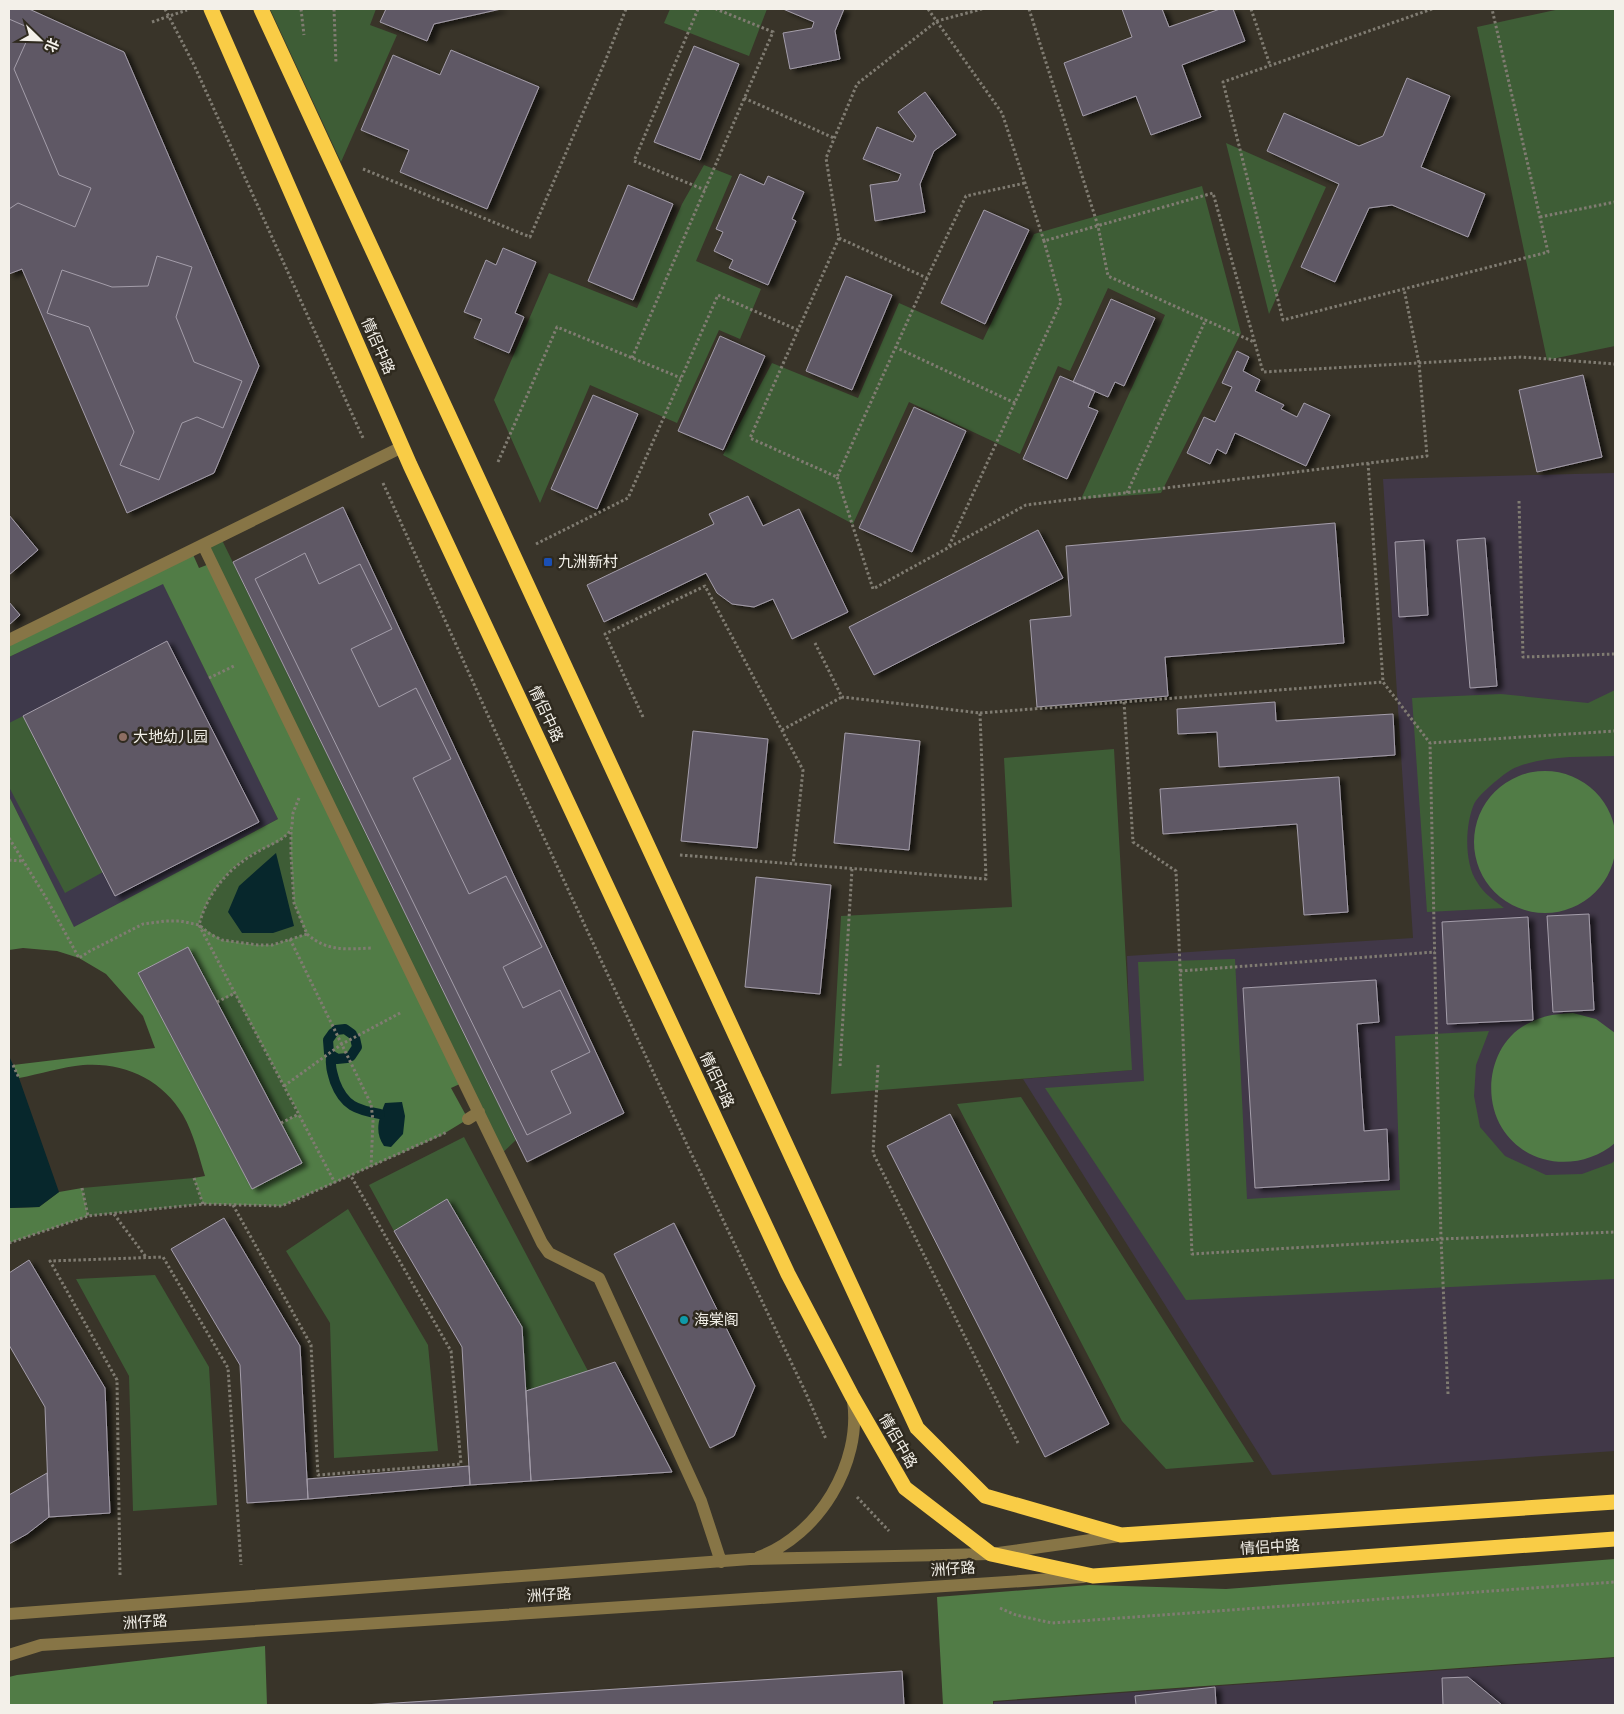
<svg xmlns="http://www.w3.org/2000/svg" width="1624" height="1714" font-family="'Exo 2','Noto Sans SC',sans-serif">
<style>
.industrial{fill:#413848}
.education{fill:#3e394b}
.green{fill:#3e5d36}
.forest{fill:#517c46;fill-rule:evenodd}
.water{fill:#07272c}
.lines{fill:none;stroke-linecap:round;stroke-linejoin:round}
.stream{stroke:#07272c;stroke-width:10}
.building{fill:#5f5965;stroke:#a49daa;filter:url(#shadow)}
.path{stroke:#807c72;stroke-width:3;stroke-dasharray:2.5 2.5;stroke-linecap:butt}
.minor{stroke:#877546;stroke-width:12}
.highway{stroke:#f9cc46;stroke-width:15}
.transit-dot{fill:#1a4fb4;stroke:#2f2a1f;stroke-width:2}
.education-dot{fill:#8d6e63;stroke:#2f2a1f;stroke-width:2}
.culture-dot{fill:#0f9aa8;stroke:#2f2a1f;stroke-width:2}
.labels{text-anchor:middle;stroke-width:5;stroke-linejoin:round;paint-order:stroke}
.street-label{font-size:15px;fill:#f3f0e9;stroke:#2f2a1f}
.poi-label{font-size:15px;fill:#f3f0e9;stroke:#2f2a1f;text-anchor:start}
</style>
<defs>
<filter id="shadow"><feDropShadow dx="5.5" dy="3" stdDeviation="2.5" flood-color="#0009"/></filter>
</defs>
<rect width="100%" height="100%" fill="#393429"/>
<!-- industrial -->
<path class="industrial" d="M1615,473V1451L1272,1475L1023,1079L1131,1070L1127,956L1413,938L1383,479Z
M1615,1658V1705H994V1702Z"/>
<!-- education -->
<path class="education" d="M163,583L278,819L74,928L9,796V657Z"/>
<!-- green -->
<path class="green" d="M270,9H376L370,25L397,35L341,162Z
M670,9H767L749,56L664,23Z
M1560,9H1615V346L1547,360L1477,27Z
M1226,143L1326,187L1269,314Z
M704,165L732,176L696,261L761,289L740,339L719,330L677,423L590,385L540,503L494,400L549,273L637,308L682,204Z
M1202,186L1241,333L1161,493L1081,499L1165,315L1108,288L1070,371L1058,366L1020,454L909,402L853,524L723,455L772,363L858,398L899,303L983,340L1034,234Z
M220,536L516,1140L500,1155L203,545Z
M1615,690V756C1583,757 1547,755 1517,767C1507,770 1478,795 1474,804C1465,825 1464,863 1477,882C1484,894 1494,900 1504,908L1427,912L1412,698L1501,694L1588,703Z
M23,716L103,872L65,893L9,787V723Z
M1114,749L1132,1070L831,1094L841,916L1012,907L1004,758Z
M291,830L307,934L272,945H258L222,940L199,925C207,896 224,873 248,857C258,850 270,847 280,841C284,838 288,833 291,830Z
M1235,959L1247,1199L1400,1190L1395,1036L1489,1031L1476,1065L1474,1096L1480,1127L1505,1156L1546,1175L1582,1174L1612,1163L1615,1160V1279L1186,1300L1045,1088L1144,1081L1138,962Z
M235,993L299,1114L281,1123L217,1002Z
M1021,1097L1254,1462L1166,1469L1122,1421L957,1104Z
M464,1137L588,1371L526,1391L522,1327L447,1199L394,1231L369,1185Z
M194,1178L203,1204L88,1216L82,1188Z
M348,1209L428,1345L438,1451L334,1458L330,1323L286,1251Z
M155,1275L209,1367L217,1505L133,1511L129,1376L76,1279Z"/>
<!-- forest -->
<path class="forest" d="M191,550L199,568L212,563L464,1082L451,1088L468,1119L440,1136L282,1206L203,1204L194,1178L205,1176C199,1157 194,1134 183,1115C162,1079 124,1062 83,1065C62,1067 40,1074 19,1078L13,1065L155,1048L143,1016L106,974L79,958L57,951L23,948L9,950V796L74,927L278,819L163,584L9,657V640ZM291,831V855L294,903L306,934L272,945H258L222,940L199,925C207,896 224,873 248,857C258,850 270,847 280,841C284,838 287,834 291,831ZM188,947L217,1002L235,994L299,1114L281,1123L302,1163L252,1189L138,973Z
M1474 842a71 71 0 1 1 142 0a71 71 0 1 1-142 0Z
M1573,1013L1596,1019L1615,1033V1143C1581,1172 1527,1168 1502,1128C1481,1094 1491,1041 1529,1023C1544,1015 1557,1014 1573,1013Z
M82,1188L88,1216L9,1243V1208L39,1207L59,1192Z
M1615,1559V1657L993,1701V1705H943L937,1597L1089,1585L1226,1589Z
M265,1646L267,1705H9V1677L17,1675Z"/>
<!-- water -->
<path class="water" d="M276,853L294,926L273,933H242L228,912L239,886Z
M9,1056L19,1078L59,1192L39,1207L9,1208Z
M402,1102L405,1116L403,1134L391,1147L384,1146C374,1132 379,1118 385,1103Z"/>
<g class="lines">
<!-- stream -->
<path class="stream" d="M336,1030L345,1029L352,1034
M329,1053L328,1040L333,1033
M351,1056L357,1047L355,1038
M347,1058L337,1059L331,1055C330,1066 332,1072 335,1082C344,1106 357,1110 380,1114"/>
</g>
<!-- building -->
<path class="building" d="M9,9H29L124,52L259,366L214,473L127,513L22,269L9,274Z
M386,9H501L434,24L427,41L380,22Z
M783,9H844L835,31L840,59L790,69L783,33L812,28L814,22Z
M1122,9H1162L1169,27L1220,9H1233L1245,41L1182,65L1201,117L1151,135L1136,96L1083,116L1064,63L1132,37Z
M9,19L32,29L14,69L59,175L91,188L75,227L18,203L9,209Z
M694,46L739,64L700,160L654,142Z
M451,50L539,87L487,209L400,172L409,150L361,130L393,55L440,75Z
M1407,78L1450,96L1421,167L1485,194L1468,237L1392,205L1369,208L1335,282L1301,267L1339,184L1267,151L1284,113L1359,146L1383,136Z
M925,92L956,135L934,151L920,184L925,212L875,221L870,185L898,181L901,174L863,159L877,127L913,142L916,136L898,112Z
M740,174L764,185L768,176L804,192L792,219L796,221L768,285L729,268L733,260L714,251L723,232L716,229Z
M628,185L673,204L633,300L588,281Z
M984,210L1029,230L985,324L941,303Z
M503,248L536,262L515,313L524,317L509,353L474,338L482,319L464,312L486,260L496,265Z
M157,256L192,267L176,317L194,362L242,381L223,428L197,417L182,423L159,480L120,465L134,432L89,327L47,313L62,270L112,287L148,286Z
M846,276L892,295L852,390L806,371Z
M1111,299L1155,318L1124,386L1115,382L1108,397L1073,382Z
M720,336L765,356L723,450L678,431Z
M1237,351L1249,357L1243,371L1260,380L1255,391L1284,405L1281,409L1297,417L1304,403L1330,415L1306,466L1235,433L1226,454L1217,449L1210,464L1187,453L1204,417L1215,422L1232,387L1222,383Z
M1583,375L1602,457L1537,472L1519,390Z
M1060,376L1095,391L1088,407L1098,411L1067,479L1023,459Z
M593,395L638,414L597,509L551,489Z
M914,407L966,431L912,552L859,528Z
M748,496L763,526L799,509L848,612L792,639L773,599L754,607L732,604L717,593L706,573L604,622L587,585L714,524L709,514Z
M343,507L624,1113L527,1162L233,562Z
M9,515L38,550L9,575Z
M1335,523L1344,643L1165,657L1168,696L1037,707L1030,620L1071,616L1066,546Z
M1038,530L1063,578L874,675L849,627Z
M1485,538L1497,686L1470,688L1457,540Z
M1424,540L1428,615L1399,617L1395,542Z
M305,553L319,584L360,564L392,629L351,649L379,707L416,688L451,759L413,778L469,894L506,876L542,947L503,967L523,1008L560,990L590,1052L551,1071L571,1113L527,1135L255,579Z
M9,602L20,615L9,625Z
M167,641L259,822L115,896L23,716Z
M1275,702L1276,721L1393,714L1395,755L1219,767L1217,732L1178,734L1177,709Z
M693,731L768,739L757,848L681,841Z
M845,733L920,741L909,850L834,843Z
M1339,777L1348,912L1304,915L1297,824L1163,834L1160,789Z
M756,877L831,885L820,994L745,987Z
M1589,914L1594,1010L1553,1012L1547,916Z
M1528,917L1533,1020L1447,1024L1442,922Z
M188,947L302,1163L252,1189L138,973Z
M1376,980L1379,1022L1357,1024L1364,1131L1387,1129L1389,1180L1255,1188L1243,988Z
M950,1114L1109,1424L1045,1457L887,1146Z
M447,1199L522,1327L531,1481L470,1485L462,1347L394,1231Z
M224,1218L300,1346L308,1499L247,1503L240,1365L171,1249Z
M674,1223L755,1386L734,1436L710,1448L614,1254Z
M29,1260L105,1388L110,1513L49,1517L45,1407L9,1345V1273Z
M615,1362L672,1472L531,1481L526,1391Z
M469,1466L470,1485L308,1499L307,1479Z
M47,1473L49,1517L27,1534L9,1544V1495Z
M902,1671L904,1705H364L887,1672Z
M1468,1677L1502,1705H1443L1442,1678Z
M1215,1687L1216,1705H1136L1135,1696Z"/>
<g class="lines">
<!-- path -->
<path class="path" d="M165,9L194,65L363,438
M301,9L304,35
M334,9L336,64
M698,9L634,161L705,190
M928,9L1002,113L1044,241L1213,193L1263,372L1521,357L1615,364
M1029,9L1098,226L1108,276L1254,342
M1251,9L1270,65
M1432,9L1223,82L1283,320L1548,252L1492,9
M152,22L187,10
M744,98L834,138
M363,169L530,237L606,59L626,9
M1540,217L1615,202
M839,238L927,278L966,196L1025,183
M927,278L837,477L750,438L839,238L826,158L857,84L937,21L982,9
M895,347L1015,403
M632,358L773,32L716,9
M498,462L557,327L681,378
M1368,463L1383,682L1430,743
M837,477L873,589L1026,505L1427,456L1419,363L1404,289
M383,483L524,795L690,1151L804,1389L826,1439
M1127,493L1206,319
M1519,501L1523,657L1615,654
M536,544L628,498L718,295L798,330
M949,546L1061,302L1044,241
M209,678L236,665
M1124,702L1133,842L1176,871L1192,1254L1441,1239L1615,1232
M980,713L1383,682
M643,717L605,634L705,586L803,770L793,864
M782,730L842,697
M299,798C297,803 295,808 293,813C292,819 293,827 290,831C282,841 271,844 261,850C230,866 208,891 199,925L335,1183
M9,838L45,896L79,958L90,951L143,924L166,921H180L199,925L210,934L222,940L258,945H272L307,934L294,903L291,855V831
M680,855L986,879L980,713L842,697L815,643
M9,860L22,861
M307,934C327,952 347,949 372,948
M290,939L371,1104L373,1121L371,1167
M1180,971L1435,952
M217,1002L235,993
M13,1065L19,1078
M878,1065L873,1153L1018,1443
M840,1066L852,869
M284,1086L342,1044L402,1012
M281,1123L299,1114
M194,1178L203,1204
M82,1188L88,1216
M233,1205L311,1345L318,1475L461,1464L451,1351L351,1176
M114,1214L146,1257
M9,1243L88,1216L203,1204L282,1206L447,1132
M1448,1394L1441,1239L1430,743L1615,731
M857,1497L889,1531
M120,1575L117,1380L50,1261L163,1257L228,1368L241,1565
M1000,1608L1016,1615L1052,1623L1615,1582"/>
<!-- minor -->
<path class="minor" d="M203,545L542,1243L549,1253L599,1278L701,1501L721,1562
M9,640L402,447
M468,1119L479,1112
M759,1557C819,1535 862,1463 853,1401
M9,1614L750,1559L991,1554L1119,1536
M9,1655L41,1645L1083,1577"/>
<!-- highway -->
<path class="highway" d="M211,9L410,465L788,1274L852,1396L905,1488L991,1554L1093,1576L1615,1539
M261,9L917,1428L985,1496L1121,1535L1615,1502"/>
</g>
<!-- markers -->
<rect class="transit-dot" x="543" y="557" width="10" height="10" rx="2.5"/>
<circle class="education-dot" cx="123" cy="737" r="5"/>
<circle class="culture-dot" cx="684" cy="1320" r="5"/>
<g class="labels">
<!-- street labels -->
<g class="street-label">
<text transform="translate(378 346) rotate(66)" y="5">情侣中路</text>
<text transform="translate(546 714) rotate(65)" y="5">情侣中路</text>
<text transform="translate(717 1080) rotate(65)" y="5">情侣中路</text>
<text transform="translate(898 1441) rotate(60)" y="5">情侣中路</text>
<text transform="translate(1270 1547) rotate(-4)" y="5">情侣中路</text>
<text transform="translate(953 1569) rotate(-4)" y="5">洲仔路</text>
<text transform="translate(549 1595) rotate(-4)" y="5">洲仔路</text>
<text transform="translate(145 1622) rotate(-4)" y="5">洲仔路</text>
</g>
<!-- poi labels -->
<g class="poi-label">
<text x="558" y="567">九洲新村</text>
<text x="133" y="742">大地幼儿园</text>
<text x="694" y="1325">海棠阁</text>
</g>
</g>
<!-- border -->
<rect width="1624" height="1714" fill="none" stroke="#f3f0e9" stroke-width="20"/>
<!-- north arrow -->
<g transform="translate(40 40) rotate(113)" stroke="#2f2a1f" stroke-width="4" paint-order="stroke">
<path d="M0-4L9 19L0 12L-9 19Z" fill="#f3f0e9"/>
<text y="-8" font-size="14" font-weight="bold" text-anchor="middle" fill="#f3f0e9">北</text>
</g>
</svg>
